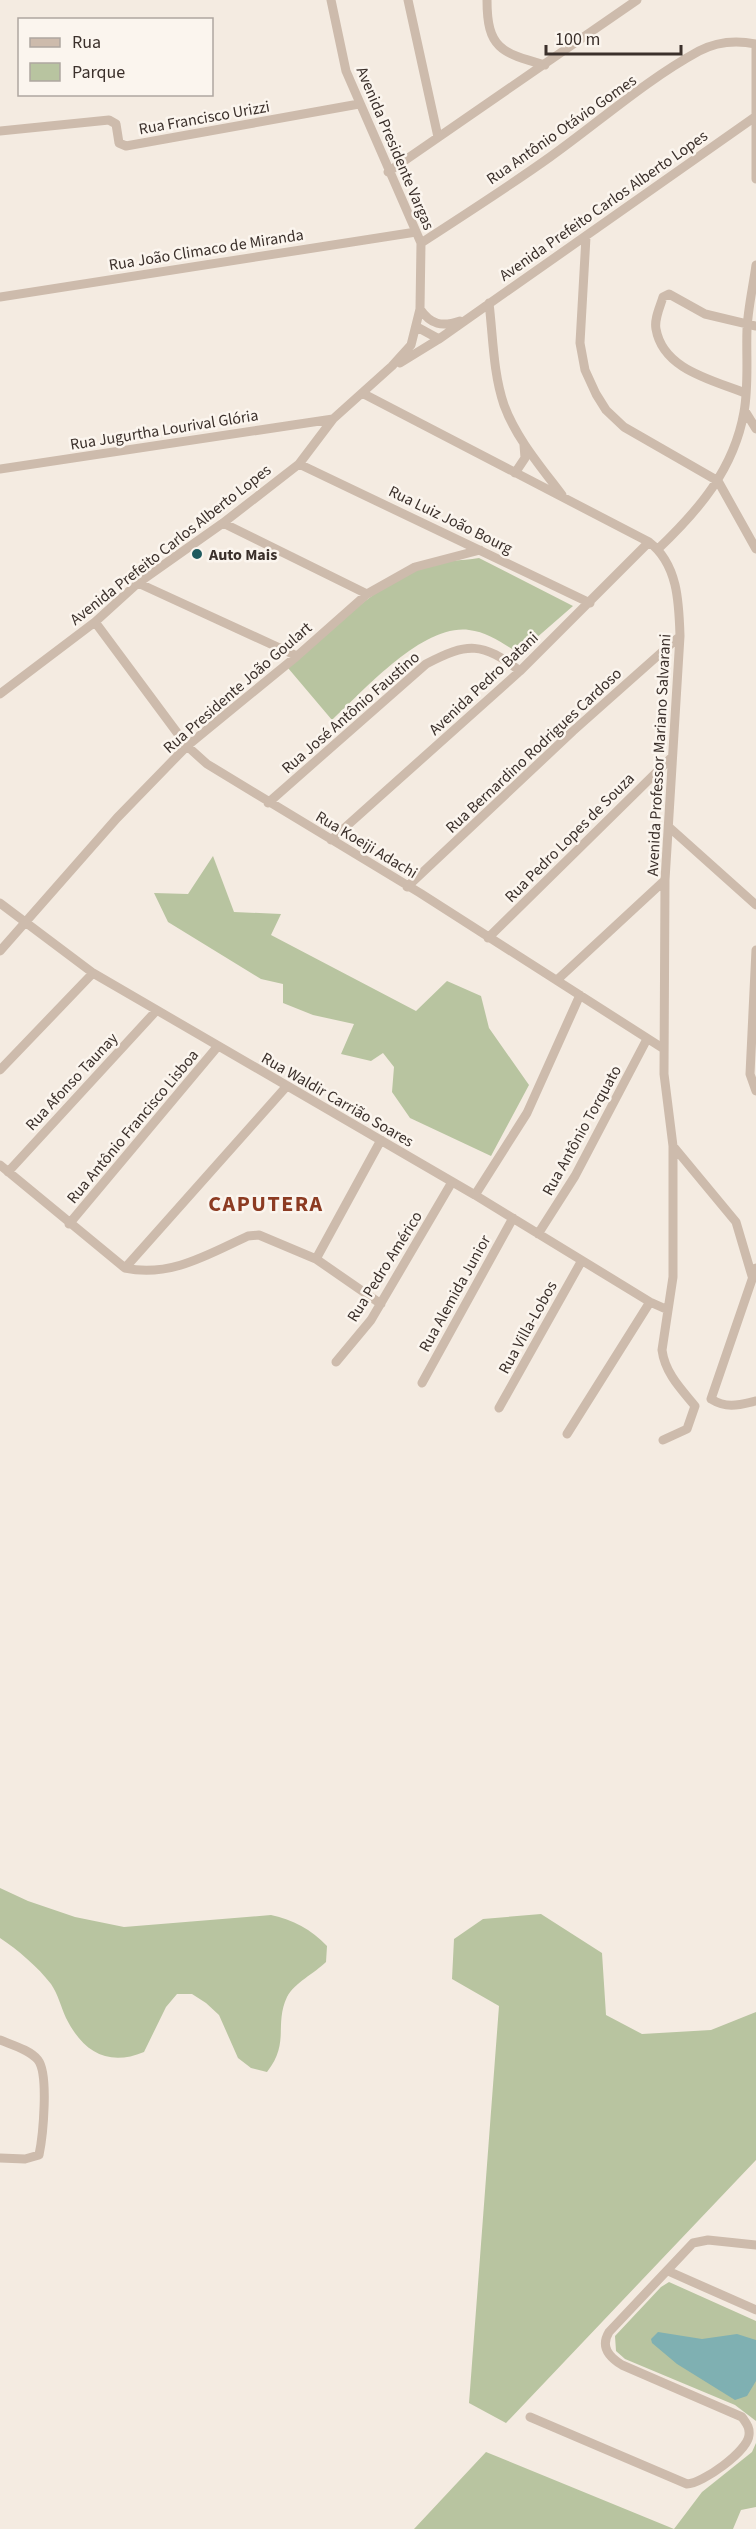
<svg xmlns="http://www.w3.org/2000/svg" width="756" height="2529" font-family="'Source Sans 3',sans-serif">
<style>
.green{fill:#b8c4a0}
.water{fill:#7fb0b2}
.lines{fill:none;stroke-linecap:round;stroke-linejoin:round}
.minor{stroke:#cdbbac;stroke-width:9}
.poi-dot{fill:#1f5a5e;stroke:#fbf5ee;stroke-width:2}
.labels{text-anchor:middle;stroke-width:5;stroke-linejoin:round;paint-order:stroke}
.street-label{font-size:16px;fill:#3b302b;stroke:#fbf5ee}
.poi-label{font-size:16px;font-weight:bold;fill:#3b302b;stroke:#fbf5ee;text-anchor:start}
.district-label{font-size:22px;font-weight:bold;letter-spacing:1.5px;fill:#8c3b22;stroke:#fbf5ee}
</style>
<rect width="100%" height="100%" fill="#f4ebe1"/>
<!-- green -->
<path class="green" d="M479,558L573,606L519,653C503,644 488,632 469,630C422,624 364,691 332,720L288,668C330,632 372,587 424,566C440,560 462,561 479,558Z
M213,856L234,912L281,914L271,935L416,1011L447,981L481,996L489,1028L529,1085L491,1156L410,1118L392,1092L394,1067L383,1053L371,1061L341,1054L354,1024L313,1015L283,1003V984L261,979L168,922L154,893L188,894Z
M0,1888L28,1901L75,1917L124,1927L271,1915C293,1920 311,1929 327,1946L326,1962C315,1973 294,1983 287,1997C274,2025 290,2043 267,2072L251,2068L238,2058L219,2015L206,2003L192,1994H177L166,2007L144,2052C108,2067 83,2052 66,2018C61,2007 58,1994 51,1984C38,1967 18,1950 0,1938Z
M541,1914L602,1953L606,2015L642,2034L711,2030L756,2012V2160L506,2423L469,2403L499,2006L452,1979L454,1939L483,1919Z
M669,2282L756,2321V2421L735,2405L625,2359L616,2351L615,2336L661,2287Z
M756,2443V2507L741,2510L733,2529H414L486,2452L674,2529L702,2492L752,2452Z"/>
<!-- water -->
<path class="water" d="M658,2332L702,2339L737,2334L756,2340V2381L747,2396L735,2400L677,2364L652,2343L651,2339Z"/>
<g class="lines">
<!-- minor -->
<path class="minor" d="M408,0L438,137
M487,0C487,48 501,53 545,65
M756,44V179
M0,131L109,120L116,124L119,143L126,146L359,104
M388,172L637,0
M586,237L580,343L585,370L596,394L606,410L624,427L718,481L756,549
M421,243C464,215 508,187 550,157C599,122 646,80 699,51C718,41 736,40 756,44
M0,297L416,232
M489,303C493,336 493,373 504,405C516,438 541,467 562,495
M420,309C431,325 442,327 460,321
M417,327L439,339L755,117
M400,363L439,339
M362,393L649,542C678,564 679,603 680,636L665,880L664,1074L673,1146V1277L662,1350C665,1373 681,1389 695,1406L687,1429L663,1440
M745,393C713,380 663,370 656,329C654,319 660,307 663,297L669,294L705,314L756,326
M745,411L756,429
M299,464L590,603
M0,469L333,419
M515,473L525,458L524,445
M223,523L367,594
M658,549C699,510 734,469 744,412C749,385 746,356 747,329C748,308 753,287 756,265
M138,583L297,656
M95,622L187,746L207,764L420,893L664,1049
M0,694L95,622L138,583L223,523L299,464L333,419L392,366L411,345L420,309L421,243L346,71L331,0
M268,803L426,664C468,642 482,642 520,671
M670,828L756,905
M331,840L520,671L649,542
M407,887L573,731L680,636
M0,903L93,973L475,1195L650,1302L668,1310
M488,938L672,757
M756,950L750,1074L756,1091
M0,951L117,818L187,746L297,656L367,594L415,567L480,550
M557,980L665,880
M0,1070L93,973
M673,1146L736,1222L752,1276
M0,1165L125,1268C170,1278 209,1254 248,1236L259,1235L316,1259L381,1304
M8,1172L156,1011
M475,1195L527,1113L580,995
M69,1224L218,1046
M538,1234L575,1176L647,1039
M316,1259L381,1140
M125,1268L286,1087
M336,1362L371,1320L452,1182
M422,1383L513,1218
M711,1399L756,1268
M711,1399C727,1409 739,1405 756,1401
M499,1408L581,1262
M567,1434L650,1302
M0,2040C12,2045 30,2050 38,2060C49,2074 43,2136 39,2155L25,2159L0,2158
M668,2271L756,2310
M530,2417L687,2484C702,2484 748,2451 749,2435C750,2427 746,2423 742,2417L622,2365C609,2357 600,2347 609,2332L693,2243L708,2240L756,2245"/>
</g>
<!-- markers -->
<circle class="poi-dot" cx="197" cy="554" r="6"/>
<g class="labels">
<!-- street labels -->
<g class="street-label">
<text transform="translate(204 117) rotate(-10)" y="6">Rua Francisco Urizzi</text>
<text transform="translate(561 129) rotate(-35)" y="6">Rua Antônio Otávio Gomes</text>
<text transform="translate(396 148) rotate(67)" y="6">Avenida Presidente Vargas</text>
<text transform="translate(603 205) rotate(-35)" y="6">Avenida Prefeito Carlos Alberto Lopes</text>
<text transform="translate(206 249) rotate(-9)" y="6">Rua João Climaco de Miranda</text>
<text transform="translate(164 429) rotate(-9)" y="6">Rua Jugurtha Lourival Glória</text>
<text transform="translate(451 519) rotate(26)" y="6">Rua Luiz João Bourg</text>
<text transform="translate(170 544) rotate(-38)" y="6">Avenida Prefeito Carlos Alberto Lopes</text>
<text transform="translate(483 683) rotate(-43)" y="6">Avenida Pedro Batani</text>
<text transform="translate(237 687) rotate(-41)" y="6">Rua Presidente João Goulart</text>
<text transform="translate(350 712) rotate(-41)" y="6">Rua José Antônio Faustino</text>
<text transform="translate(533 750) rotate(-43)" y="6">Rua Bernardino Rodrigues Cardoso</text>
<text transform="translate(658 755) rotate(-87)" y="6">Avenida Professor Mariano Salvarani</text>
<text transform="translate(569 837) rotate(-45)" y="6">Rua Pedro Lopes de Souza</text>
<text transform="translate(367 844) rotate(31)" y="6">Rua Koeiji Adachi</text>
<text transform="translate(71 1081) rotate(-47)" y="6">Rua Afonso Taunay</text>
<text transform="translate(338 1099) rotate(30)" y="6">Rua Waldir Carrião Soares</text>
<text transform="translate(132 1126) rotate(-50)" y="6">Rua Antônio Francisco Lisboa</text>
<text transform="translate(581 1130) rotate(-61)" y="6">Rua Antônio Torquato</text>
<text transform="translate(384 1266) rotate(-58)" y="6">Rua Pedro Américo</text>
<text transform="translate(454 1293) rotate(-61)" y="6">Rua Alemida Junior</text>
<text transform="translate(527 1327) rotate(-61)" y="6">Rua Villa-Lobos</text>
</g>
<!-- poi labels -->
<g class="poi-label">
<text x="209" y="560">Auto Mais</text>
</g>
<!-- district labels -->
<g class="district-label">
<text x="266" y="1211">CAPUTERA</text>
</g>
</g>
<!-- legend -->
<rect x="18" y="18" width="195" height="78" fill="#fbf5ee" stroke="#aea6a0" stroke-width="1.5"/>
<rect x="30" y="38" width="30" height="9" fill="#cdbbac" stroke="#aea6a0" stroke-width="1.5"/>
<text x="72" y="48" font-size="18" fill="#3b302b">Rua</text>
<rect x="30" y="63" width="30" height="18" fill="#b8c4a0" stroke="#aea6a0" stroke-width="1.5"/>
<text x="72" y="78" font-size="18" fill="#3b302b">Parque</text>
<!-- scale -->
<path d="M546 45v9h135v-9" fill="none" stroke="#3b302b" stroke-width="3"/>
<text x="555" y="45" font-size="18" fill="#3b302b" stroke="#fbf5ee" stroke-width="4.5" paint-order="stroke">100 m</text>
</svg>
